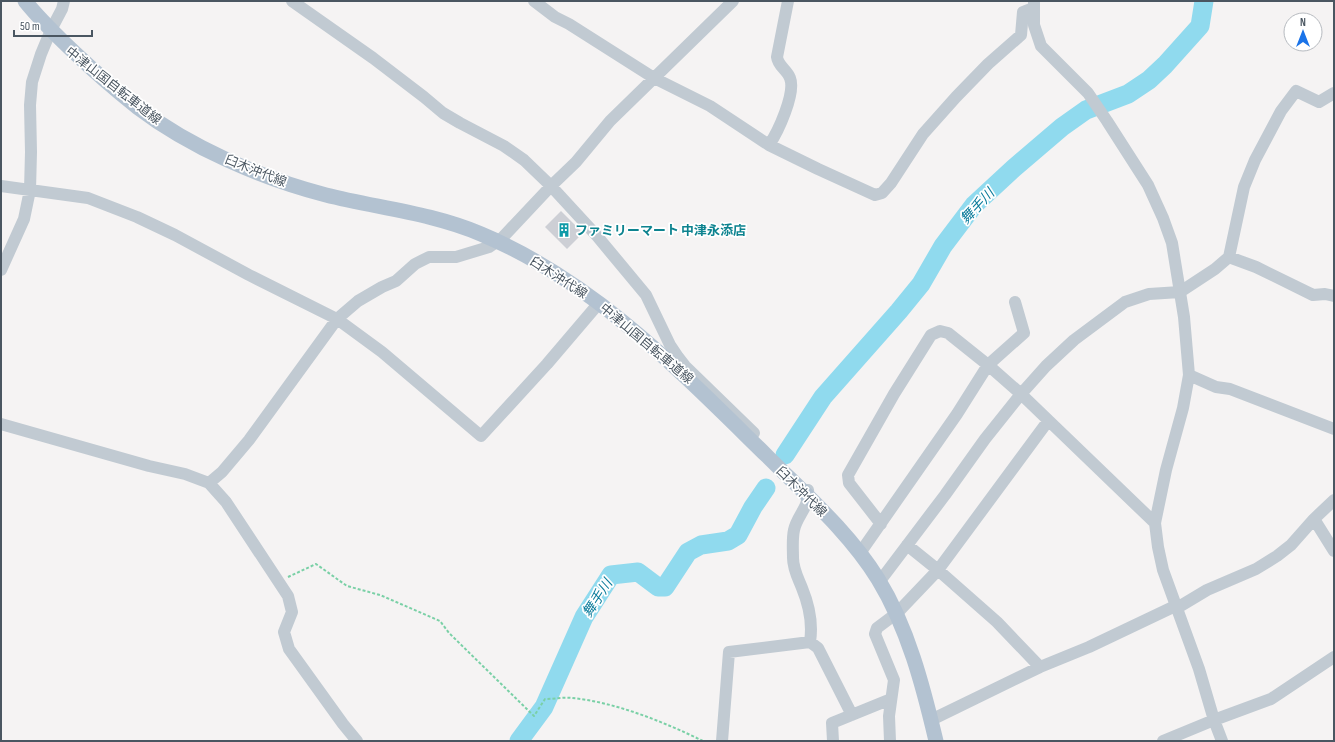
<svg xmlns="http://www.w3.org/2000/svg" width="1335" height="742" font-family="'Sofia Sans Condensed','Noto Sans JP',sans-serif">
<style>
.lines{fill:none;stroke-linecap:round;stroke-linejoin:round}
.river{stroke:#90daee;stroke-width:19}
.building{fill:#cdcfd5}
.path{stroke:#7ad0a6;stroke-width:2;stroke-dasharray:3 2;stroke-linecap:butt}
.minor{stroke:#c1cad2;stroke-width:12}
.major{stroke:#b3c2d1;stroke-width:15}
.labels{text-anchor:middle;stroke-width:3.5;stroke-linejoin:round;paint-order:stroke}
.street-label{font-size:13px;fill:#4a5661;stroke:#fff}
.culture-label{font-size:13px;font-weight:bold;fill:#0d838f;stroke:#fff;text-anchor:start}
.water-label{font-size:14px;font-style:italic;fill:#0c7c9b;stroke:#fff}
</style>
<rect width="100%" height="100%" fill="#f5f3f3"/>
<g class="lines">
<!-- river -->
<path class="river" d="M785,455L823,397L899,311L921,284L943,246L974,205L1014,168L1062,127L1086,110L1128,94L1149,80L1165,65L1200,26L1204,1
M519,741L544,707L584,617L611,575L638,572L658,587H665L688,552L701,545L728,541L738,535L753,507L766,488"/>
</g>
<!-- building -->
<path class="building" d="M561,211L583,233L567,249L545,227Z"/>
<g class="lines">
<!-- path -->
<path class="path" d="M288,577L316,564L347,586L380,595L440,621L449,633L534,716L545,699C554,699 563,697 572,698C615,702 664,722 703,741"/>
<!-- minor -->
<path class="minor" d="M292,1L373,58L424,97L443,113L460,123L504,146L524,160L551,186L597,236L646,295L670,345L678,357L685,366L754,433
M534,1L555,17L569,24L654,78L710,106L769,145L818,169L875,195L882,193L891,183L923,134L956,97L988,64L1021,35L1023,12L1033,8
M1034,1V25L1041,46L1088,93L1107,121L1148,185L1163,218L1172,243L1184,317L1189,375L1183,408L1166,470L1155,523L1158,547L1163,570L1199,669L1214,720L1222,741
M769,145C778,132 796,93 790,78C787,70 778,66 777,57L788,1
M1,186L88,198L137,217L175,235L249,275L337,319L382,352L481,436L547,364L599,303
M1229,257L1244,187L1255,160L1281,111L1296,91L1319,102L1334,93
M1,270L24,219L30,190L31,152L30,105L32,82L41,54L51,30L62,9L64,1
M1189,375L1216,387L1230,389L1334,429
M1,424L149,466L185,474L209,483L226,502L288,596L292,612L284,632L289,649L343,724L357,741
M209,483L222,472L249,440L337,319L358,301L382,287L396,281L415,264L429,257H456L489,247L502,238L551,186L576,162L610,121L733,1
M808,490C810,507 797,515 794,530C792,539 793,549 793,558C793,569 798,578 802,588C809,605 813,623 810,642
M1314,519L1334,551
M881,524L849,483L848,475L894,394L921,351L931,335L940,331L948,333L988,365L1021,394L1155,523
M907,545L938,570L997,622L1040,667
M860,553L957,414L988,365L1024,333L1015,302
M880,581L945,495L985,439L1021,394L1046,366L1074,340L1125,302L1149,294L1180,292L1215,269L1229,257L1256,267L1313,295L1325,294L1334,296
M931,720L1040,667L1089,647L1171,608H1177L1207,590L1256,569L1277,556L1291,545L1314,519L1334,500
M722,741L729,652L810,642L818,648L852,715
M833,741L832,723L891,699
M890,741L889,716L894,680L875,634L877,628L897,613L938,570L1048,421
M1163,741L1214,720L1271,699L1334,657"/>
<!-- major -->
<path class="major" d="M25,1C41,21 58,37 76,54C96,73 116,90 137,107C191,148 261,178 326,195C378,208 432,213 481,234C595,282 680,371 767,456C806,495 849,532 878,579C908,628 923,686 936,741"/>
</g>
<!-- icons -->
<defs>
<symbol id="building-bare" viewBox="-9 -9 18 18"><path d="M-4-6H4V6H1V3H-1V6H-4ZM-2.5-4.3h1.7v1.8h-1.7ZM.8-4.3h1.7v1.8H.8ZM-2.5-1h1.7V.8h-1.7ZM.8-1h1.7V.8H.8Z" fill="#0f9aa8" stroke="#fff" stroke-width="2.5" paint-order="stroke"/></symbol>
</defs>
<g fill-rule="evenodd">
<use href="#building-bare" x="554" y="220" width="20" height="20"/>
</g>
<g class="labels">
<!-- street labels -->
<g class="street-label">
<text transform="translate(114 85) rotate(38)" y="5">中津山国自転車道線</text>
<text transform="translate(256 170) rotate(22)" y="5">臼木沖代線</text>
<text transform="translate(559 277) rotate(33)" y="5">臼木沖代線</text>
<text transform="translate(647 343) rotate(40)" y="5">中津山国自転車道線</text>
<text transform="translate(802 491) rotate(45)" y="5">臼木沖代線</text>
</g>
<!-- culture labels -->
<g class="culture-label">
<text x="575" y="235">ファミリーマート 中津永添店</text>
</g>
<!-- water labels -->
<g class="water-label">
<text transform="translate(977 206) rotate(-47)" y="5">舞手川</text>
<text transform="translate(597 598) rotate(-57)" y="5">舞手川</text>
</g>
</g>
<!-- border -->
<rect width="1335" height="742" fill="none" stroke="#4a5661" stroke-width="4"/>
<!-- north arrow -->
<g transform="translate(1303 32)"><circle r="19" fill="#ffffff" stroke="#b7bbc0"/>
<path d="M0-3L7 15L0 10L-7 15Z" fill="#1a73e8"/>
<text y="-6" font-size="11" font-weight="bold" text-anchor="middle" fill="#4a5661">N</text>
</g>
<!-- scale -->
<path d="M14 30v6h78v-6" fill="none" stroke="#4a5661" stroke-width="2"/>
<text x="20" y="30" font-size="12" fill="#4a5661" stroke="#ffffff" stroke-width="3" paint-order="stroke">50 m</text>
</svg>
